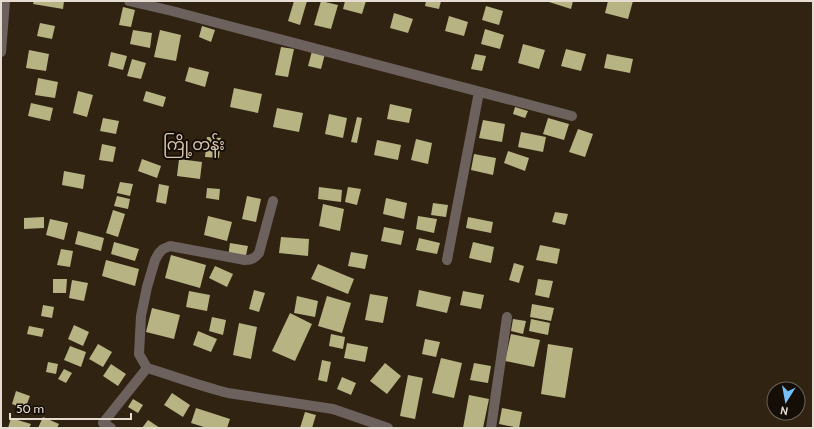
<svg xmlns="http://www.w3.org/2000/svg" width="814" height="429" font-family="Cabin,'Noto Sans Myanmar',sans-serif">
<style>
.building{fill:#b7b383}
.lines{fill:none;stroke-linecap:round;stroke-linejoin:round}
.minor{stroke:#6d615d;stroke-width:10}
.labels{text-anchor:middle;stroke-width:4;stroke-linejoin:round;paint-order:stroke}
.quarter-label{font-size:16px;fill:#d8c5af;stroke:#140e07}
</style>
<rect width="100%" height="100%" fill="#312312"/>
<!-- building -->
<path class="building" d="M34,1H64L63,9L33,4Z
M294,1H307L300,25L288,21Z
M321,1L338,5L331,29L314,25Z
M345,1H366L362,14L343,9Z
M426,1H441L439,9L425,6Z
M546,1H573L571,9Z
M608,1H633L628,19L605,13Z
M486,6L503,11L499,25L482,20Z
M123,7L135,10L131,27L119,25Z
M394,13L413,19L408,33L390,28Z
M449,16L468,22L464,36L445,31Z
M40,23L55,26L52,39L37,36Z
M202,26L215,30L211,42L199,37Z
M485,29L504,35L500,49L481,44Z
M133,30L152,33L150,48L130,44Z
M160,30L181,35L176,61L154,57Z
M523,44L545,50L539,69L518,63Z
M281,47L294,49L288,77L275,75Z
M566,49L586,54L581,71L561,66Z
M29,50L49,54L46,71L26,68Z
M312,51L325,54L321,69L308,66Z
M111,52L127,56L123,70L108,66Z
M475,54L486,56L482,71L471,69Z
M607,54L633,59L630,73L604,68Z
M132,59L146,63L141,79L127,76Z
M189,67L209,72L205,87L185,81Z
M38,78L58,82L55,98L35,95Z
M234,88L262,94L258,113L230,107Z
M78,91L93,95L87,117L73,113Z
M146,91L166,97L163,107L143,101Z
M31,103L53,108L50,121L28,116Z
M390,104L412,109L409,123L387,119Z
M515,107L528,111L525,118L513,114Z
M277,108L303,113L299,132L273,127Z
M329,114L347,118L343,138L325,134Z
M357,117L362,118L357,143L351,142Z
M103,118L119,121L116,134L100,131Z
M548,118L569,124L564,140L543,134Z
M483,120L505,124L502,142L479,138Z
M578,129L593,134L585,157L569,152Z
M521,132L546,137L543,152L518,147Z
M207,137L221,138L219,158L205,157Z
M416,139L432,143L428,164L411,160Z
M377,140L401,145L398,160L374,155Z
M102,144L116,147L113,162L99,160Z
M508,151L529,158L525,171L504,163Z
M474,154L496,158L493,175L471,170Z
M142,159L161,166L157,178L138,171Z
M179,159L202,162L200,179L177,176Z
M64,171L85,175L83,189L62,185Z
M120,182L133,184L130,196L117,193Z
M159,184L169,186L166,204L156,202Z
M319,187L342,190L341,202L318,199Z
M348,187L361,189L357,205L345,202Z
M207,188L220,189L219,200L206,198Z
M117,196L130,199L128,209L114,206Z
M247,196L261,199L256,222L242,219Z
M386,198L407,203L404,219L383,214Z
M433,203L448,205L446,217L431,215Z
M323,204L344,209L340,231L319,226Z
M113,210L125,214L118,237L106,233Z
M555,212L568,214L565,225L552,222Z
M208,216L232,222L227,241L204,235Z
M418,216L437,219L434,233L416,229Z
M44,217V228L24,229V218Z
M468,217L493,222L491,233L466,228Z
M50,219L68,223L64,240L46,235Z
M384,227L404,231L401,245L381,241Z
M78,231L104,238L101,251L75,244Z
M281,237L309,239L308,256L279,253Z
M419,238L440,243L437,254L416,250Z
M114,242L139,249L135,261L111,254Z
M473,242L494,247L491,263L469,258Z
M230,243L248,246L245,260L228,257Z
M540,245L560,249L557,264L536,260Z
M61,249L73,251L70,267L57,265Z
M351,252L368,255L365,269L348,266Z
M171,255L206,265L200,288L165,278Z
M106,260L139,269L135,286L102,276Z
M514,263L524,266L519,283L509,280Z
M318,264L354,279L348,294L311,279Z
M215,266L233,274L227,287L209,278Z
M53,279H67L66,293H53Z
M538,279L553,281L549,298L535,295Z
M72,280L88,283L84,301L69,298Z
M254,290L265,293L259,312L249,309Z
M419,290L451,297L447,313L416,306Z
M189,291L210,295L207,311L186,307Z
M463,291L484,295L481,309L460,305Z
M370,294L388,297L383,323L365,320Z
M297,296L318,301L315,317L294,313Z
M327,296L351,303L342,333L318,326Z
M532,304L554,308L551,321L530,317Z
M43,305L54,307L52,318L41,316Z
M152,308L180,315L174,339L146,332Z
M290,313L312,324L295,361L272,351Z
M212,317L226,320L223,335L209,331Z
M513,319L526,321L523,334L511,331Z
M531,319L550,323L548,335L529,331Z
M239,323L257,327L251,359L233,355Z
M74,325L89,332L83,346L68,339Z
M29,326L44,329L42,337L27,334Z
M198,331L217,339L211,352L193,345Z
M331,334L345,337L343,349L329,346Z
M511,334L540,340L534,367L505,361Z
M425,339L440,342L436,357L422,354Z
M347,343L368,347L365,362L344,358Z
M98,344L112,352L103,367L89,359Z
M548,344L573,348L565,398L541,394Z
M70,346L86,352L81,367L64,360Z
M441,358L462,363L454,398L432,393Z
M322,360L331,362L327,382L318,380Z
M48,362L58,364L56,374L46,372Z
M385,363L401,376L387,394L370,381Z
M474,363L491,366L488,383L470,380Z
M111,364L126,374L118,386L103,376Z
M64,369L72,373L66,383L58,379Z
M408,375L423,378L415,419L400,416Z
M342,377L356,383L351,395L337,389Z
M16,391L30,396L25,409L12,404Z
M172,393L190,405L183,417L164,405Z
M469,395L489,399L483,428H463Z
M133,399L143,405L138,413L128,407Z
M196,408L230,419L227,428H207L191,423Z
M502,408L522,412L519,428L499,424Z
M305,412L316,415L312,428H300Z
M43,417L59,424L57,428H38Z
M11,418L31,424L29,428H8Z
M148,420L160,428H142Z"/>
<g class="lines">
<!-- minor -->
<path class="minor" d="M129,1L172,11L572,116
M1,52L5,1
M273,201L259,253C255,258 252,260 245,260L170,246L163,249L159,253L155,260L147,287L141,316L139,354L147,368C174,376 200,386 228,393L333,409L388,428
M447,260L479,92
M111,428L103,423L147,368
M491,428L507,317"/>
</g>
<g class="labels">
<!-- quarter labels -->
<g class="quarter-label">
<text x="194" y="150">ကြို့တန်း</text>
</g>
</g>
<!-- border -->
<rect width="814" height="429" fill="none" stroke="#e6dcd2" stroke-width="4"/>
<!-- north arrow -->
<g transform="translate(786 401) rotate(191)"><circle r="19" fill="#140e07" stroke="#686058"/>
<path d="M0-3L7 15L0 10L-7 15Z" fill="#77bff7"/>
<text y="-6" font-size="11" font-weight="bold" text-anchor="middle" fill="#e6dcd2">N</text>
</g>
<!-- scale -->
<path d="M10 413v6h121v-6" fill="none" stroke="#e6dcd2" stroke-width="2"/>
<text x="16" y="413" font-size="12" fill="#e6dcd2" stroke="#140e07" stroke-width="3" paint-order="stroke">50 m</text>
</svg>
